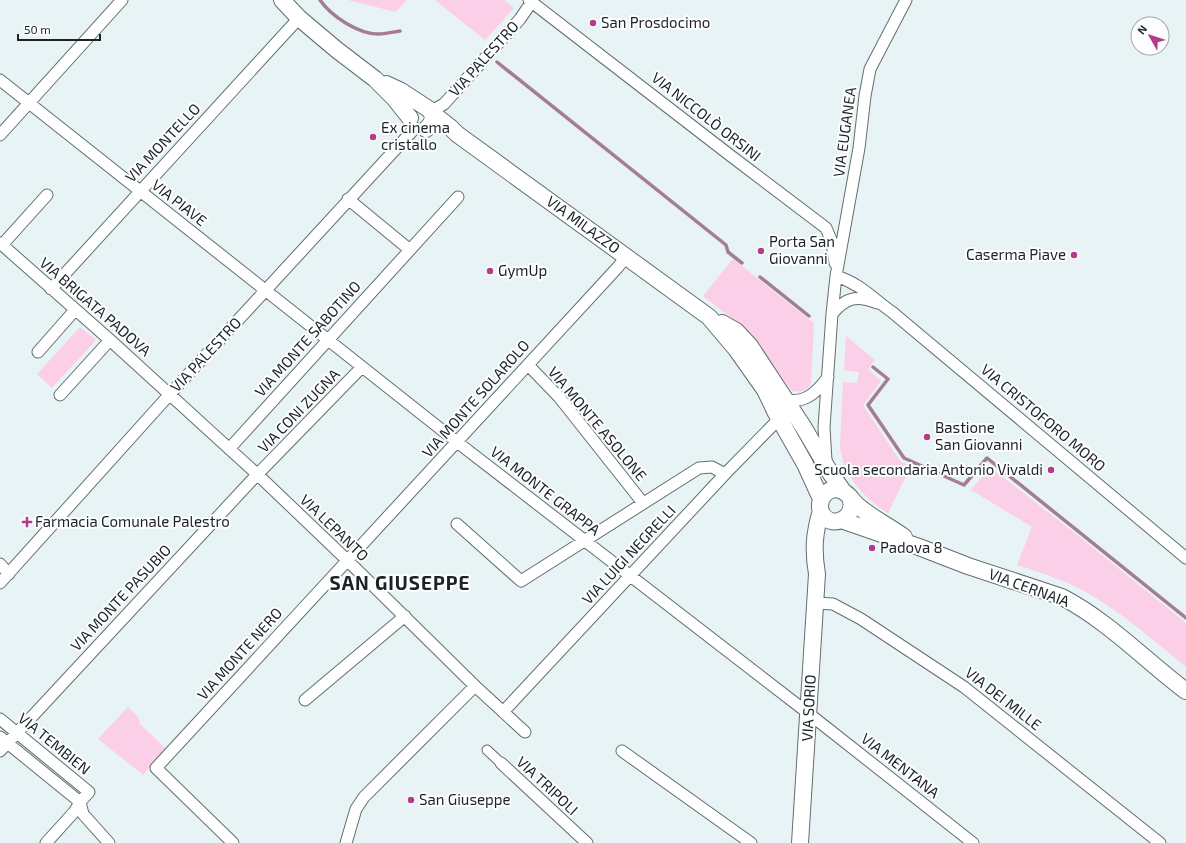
<svg xmlns="http://www.w3.org/2000/svg" width="1186" height="843" font-family="'Exo 2',sans-serif">
<style>
.green{fill:#fbcfe8}
.lines{fill:none;stroke-linecap:round;stroke-linejoin:round}
.stream{stroke:#a57c95;stroke-width:3.5}
.pedestrian-casing{stroke:#636e6f;stroke-width:11}
.minor-casing{stroke:#636e6f;stroke-width:13}
.secondary-casing{stroke:#636e6f;stroke-width:18}
.pedestrian{stroke:#fff;stroke-width:9}
.minor{stroke:#fff;stroke-width:11}
.secondary{stroke:#fff;stroke-width:16}
.poi-dot{fill:#b43a8c;stroke:#fcfeff;stroke-width:1.5}
.labels{text-anchor:middle;stroke-width:4;stroke-linejoin:round;paint-order:stroke}
.poi-label{font-size:15px;fill:#1e2223;stroke:#fcfeff;text-anchor:start}
.street-label{font-size:15px;fill:#1e2223;stroke:#fcfeff}
.district-label{font-size:19px;font-weight:bold;letter-spacing:1px;fill:#1e2223;stroke:#fcfeff}
</style>
<rect width="100%" height="100%" fill="#e7f3f4"/>
<!-- green -->
<path class="green" d="M348,0H407L396,12Z
M435,0H504L514,8L485,40Z
M733,259L814,323L811,384C806,391 800,393 792,391L749,332L703,296Z
M80,327L96,340L52,388L37,374Z
M846,336L875,360L868,369L881,381L863,405L900,461L911,466L888,513C865,499 843,476 840,447L843,382L857,383L859,372L844,370Z
M990,467L1076,534L1186,623V667C1157,643 1128,618 1096,598C1073,583 1044,574 1017,565L1032,527L971,490Z
M128,707L138,717L140,724L166,749L143,775L98,739Z"/>
<g class="lines">
<!-- stream -->
<path class="stream" d="M320,0C331,16 358,34 378,34C385,34 393,32 400,31
M497,62L726,245L728,252L742,263
M760,277L809,316
M873,367L888,379L868,405L904,458L964,485L987,458L1186,618"/>
<defs>
<path id="pedestrian" d="M487,750L501,763"/>
<path id="minor" d="M529,0L731,156L826,228L832,242L835,263
M0,80L457,442L808,713L973,843
M430,110L437,108L444,104L520,19L533,0
M0,135L122,0
M348,199L410,250
M0,243L110,340L258,475L347,560L475,686
M2,245L47,195
M836,276C861,284 872,298 892,312L1186,558
M51,289L299,18
M832,314C846,297 857,295 877,303
M38,352L75,310
M528,365L559,397L643,503
M60,395L110,340
M781,399C803,405 816,394 828,377
M229,449L458,197
M826,461L824,427L832,314L836,276L859,148L865,96L870,69L906,0
M457,524L521,581L699,468L712,467L725,474
M0,564L9,574
M0,583L170,394L415,128
M815,603L833,604L861,619L964,687L1160,843
M305,700L405,616
M503,712L725,474L774,424L780,420
M0,719L89,792L80,802L75,811L46,843
M0,737L80,802L83,814L109,843
M0,751L252,480L362,367
M622,751L751,843
M501,763L587,843
M233,843L156,768C309,601 463,434 618,267L626,257
M346,843L356,809L364,797L475,686L525,732"/>
<path id="secondary" d="M282,0L299,18L337,50L375,79L394,98L410,118
M386,84L401,91L430,110C435,117 433,124 426,129
M432,113L450,127L457,134L709,317L736,349L765,390L776,413L805,464L821,499
M722,323L736,331L750,346L804,428L831,474L843,491
M850,497C858,519 830,531 821,512C819,506 820,500 824,495C828,490 834,488 840,490C848,492 852,501 858,506C872,518 889,526 904,537
M841,520L919,547L968,566L1062,597C1108,621 1145,660 1186,691
M800,843L817,574C813,551 814,533 821,511"/>
</defs>
<!-- pedestrian casing -->
<use href="#pedestrian" class="pedestrian-casing"/>
<!-- minor casing -->
<use href="#minor" class="minor-casing"/>
<!-- secondary casing -->
<use href="#secondary" class="secondary-casing"/>
<!-- pedestrian -->
<use href="#pedestrian" class="pedestrian"/>
<!-- minor -->
<use href="#minor" class="minor"/>
<!-- secondary -->
<use href="#secondary" class="secondary"/>
</g>
<!-- markers -->
<g class="poi-dot">
<circle cx="593" cy="23" r="4"/>
<circle cx="373" cy="137" r="4"/>
<circle cx="761" cy="251" r="4"/>
<circle cx="1074" cy="255" r="4"/>
<circle cx="490" cy="271" r="4"/>
<circle cx="927" cy="437" r="4"/>
<circle cx="1051" cy="470" r="4"/>
<path d="M25 516h4v4h4v4h-4v4h-4v-4h-4v-4h4z"/>
<circle cx="872" cy="548" r="4"/>
<circle cx="411" cy="800" r="4"/>
</g>
<g class="labels">
<!-- poi labels -->
<g class="poi-label">
<text x="601" y="28">San Prosdocimo</text>
<text x="381" y="133">Ex cinema<tspan x="381" dy="17">cristallo</tspan></text>
<text x="769" y="247">Porta San<tspan x="769" dy="17">Giovanni</tspan></text>
<text x="1066" y="260" text-anchor="end">Caserma Piave</text>
<text x="498" y="276">GymUp</text>
<text x="935" y="433">Bastione<tspan x="935" dy="17">San Giovanni</tspan></text>
<text x="1043" y="475" text-anchor="end">Scuola secondaria Antonio Vivaldi</text>
<text x="35" y="527">Farmacia Comunale Palestro</text>
<text x="880" y="553">Padova 8</text>
<text x="419" y="805">San Giuseppe</text>
</g>
<!-- street labels -->
<g class="street-label">
<text transform="translate(484 59) rotate(-48)" y="5">VIA PALESTRO</text>
<text transform="translate(706 117) rotate(38)" y="5">VIA NICCOLÒ ORSINI</text>
<text transform="translate(845 132) rotate(-82)" y="5">VIA EUGANEA</text>
<text transform="translate(163 143) rotate(-47)" y="5">VIA MONTELLO</text>
<text transform="translate(179 203) rotate(38)" y="5">VIA PIAVE</text>
<text transform="translate(583 225) rotate(36)" y="5">VIA MILAZZO</text>
<text transform="translate(95 307) rotate(41)" y="5">VIA BRIGATA PADOVA</text>
<text transform="translate(308 339) rotate(-48)" y="5">VIA MONTE SABOTINO</text>
<text transform="translate(206 355) rotate(-47)" y="5">VIA PALESTRO</text>
<text transform="translate(476 399) rotate(-48)" y="5">VIA MONTE SOLAROLO</text>
<text transform="translate(299 411) rotate(-46)" y="5">VIA CONI ZUGNA</text>
<text transform="translate(1043 418) rotate(40)" y="5">VIA CRISTOFORO MORO</text>
<text transform="translate(597 424) rotate(50)" y="5">VIA MONTE ASOLONE</text>
<text transform="translate(545 491) rotate(38)" y="5">VIA MONTE GRAPPA</text>
<text transform="translate(334 528) rotate(44)" y="5">VIA LEPANTO</text>
<text transform="translate(629 555) rotate(-47)" y="5">VIA LUIGI NEGRELLI</text>
<text transform="translate(1029 588) rotate(20)" y="5">VIA CERNAIA</text>
<text transform="translate(121 598) rotate(-47)" y="5">VIA MONTE PASUBIO</text>
<text transform="translate(240 654) rotate(-48)" y="5">VIA MONTE NERO</text>
<text transform="translate(1003 699) rotate(38)" y="5">VIA DEI MILLE</text>
<text transform="translate(809 708) rotate(-87)" y="5">VIA SORIO</text>
<text transform="translate(54 744) rotate(39)" y="5">VIA TEMBIEN</text>
<text transform="translate(900 766) rotate(38)" y="5">VIA MENTANA</text>
<text transform="translate(547 786) rotate(43)" y="5">VIA TRIPOLI</text>
</g>
<!-- district labels -->
<g class="district-label">
<text x="400" y="590">SAN GIUSEPPE</text>
</g>
</g>
<!-- north arrow -->
<g transform="translate(1150 36) rotate(309)"><circle r="19" fill="#fcfeff" stroke="#a3a6a7"/>
<path d="M0-3L7 15L0 10L-7 15Z" fill="#b43a8c"/>
<text y="-6" font-size="11" font-weight="bold" text-anchor="middle" fill="#1e2223">N</text>
</g>
<!-- scale -->
<path d="M18 34v6h82v-6" fill="none" stroke="#1e2223" stroke-width="2"/>
<text x="24" y="34" font-size="12" fill="#1e2223" stroke="#fcfeff" stroke-width="3" paint-order="stroke">50 m</text>
</svg>
